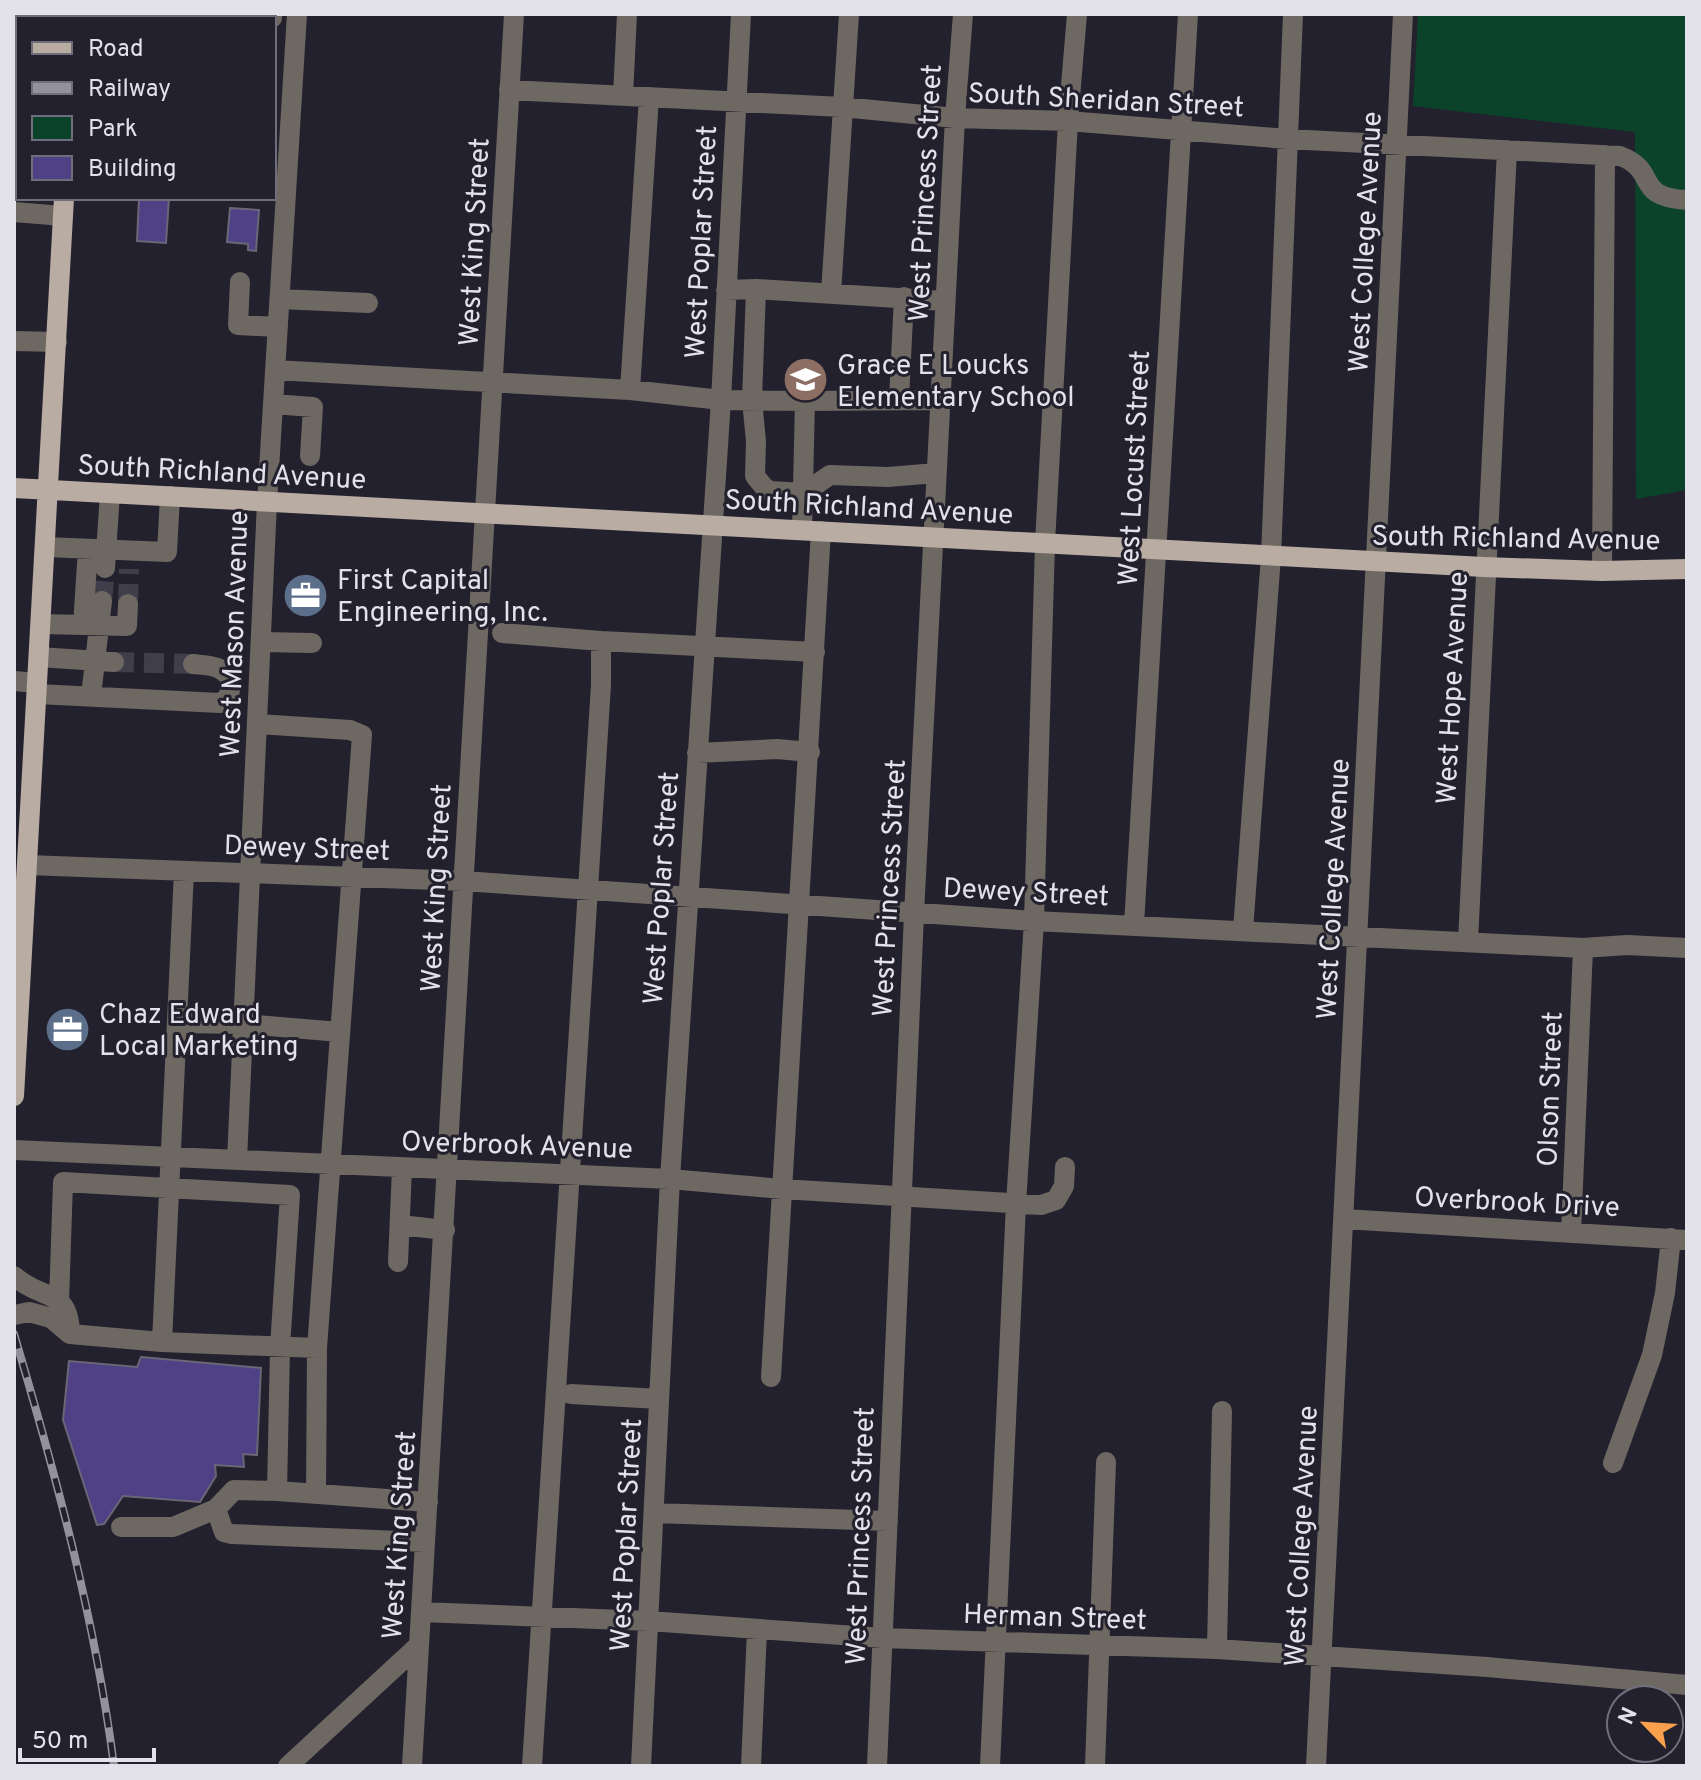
<svg xmlns="http://www.w3.org/2000/svg" width="1701" height="1780" font-family="Overpass,sans-serif">
<style>
.green{fill:#0b432a}
.building{fill:#504086;stroke:#696776;stroke-width:2}
.lines{fill:none;stroke-linecap:round;stroke-linejoin:round}
.minor-tunnel{stroke:#403e4a;stroke-width:20;stroke-dasharray:20 10;stroke-linecap:butt}
.minor{stroke:#6e6862;stroke-width:20}
.major{stroke:#b9aca2;stroke-width:20}
.rail-casing{stroke:#92919c;stroke-width:8}
.rail{stroke:#23212e;stroke-width:5;stroke-dasharray:15;stroke-linecap:butt}
.labels{text-anchor:middle;stroke-width:6;stroke-linejoin:round;paint-order:stroke}
.street-label{font-size:28px;fill:#e3e2eb;stroke:#23212e}
.poi-label{font-size:28px;fill:#e3e2eb;stroke:#23212e;text-anchor:start}
</style>
<rect width="100%" height="100%" fill="#23212e"/>
<!-- green -->
<path class="green" d="M1418,14H1687V490L1636,499L1635,132L1413,106Z"/>
<!-- building -->
<path class="building" d="M14,102L18,103V164H14Z
M139,198H169L166,243L137,241Z
M230,208L259,210L256,251L248,250V244L227,242Z
M141,1357L261,1368L257,1455L243,1454L244,1467L215,1465L216,1476L200,1502L123,1496L104,1524L97,1525L63,1420L69,1361L137,1367Z"/>
<g class="lines">
<!-- minor-tunnel -->
<path class="minor-tunnel" d="M102,601L105,568
M128,604L129,569
M114,662L193,664"/>
<!-- minor -->
<path class="minor" d="M272,18V14
M509,90L842,107L955,118L1068,121L1287,139L1620,156C1660,171 1632,197 1687,200
M623,96L627,14
M14,212L63,216
M240,282L238,325L278,327
M756,289L752,400L756,441L755,476L764,487L770,491L804,493L830,475L888,477L936,473
M726,290L756,289L945,301
M831,293L849,14
M280,299L368,303
M14,341L57,342
M275,370L630,390L721,400L805,401L802,530
M630,390L649,97
M899,399L904,297
M805,401L940,400
M273,404L313,407L310,456
M45,547L167,552L170,496
M105,568L110,493
M1602,571L1605,155
M41,624L127,626L128,604
M83,625L88,549
M502,633L601,641L815,652
M261,642L312,643
M39,657L114,662
M14,681L37,683
M37,694L220,703L228,698L232,682C224,665 210,666 193,664
M91,696L102,601
M258,724L350,730L362,735L317,1348L316,1494
M697,753L777,749L810,752
M27,865L463,881L1034,921L1583,948L1627,945L1687,948
M1134,925L1188,14
M1243,930L1271,556L1293,14
M1468,941L1507,150
M177,1023L244,1024L340,1032
M14,1150L670,1179L782,1189L1041,1205L1056,1200L1064,1186L1065,1167
M237,1160L267,502L297,14
M1344,1219L1687,1240
M400,1225L445,1230
M1571,1233L1583,948
M398,1262L402,1168
M14,1276C43,1302 69,1287 70,1334
M59,1302L63,1182L290,1195L280,1347L277,1491L428,1502
M14,1315L29,1312L51,1318L70,1334L162,1342L317,1348
M162,1342L184,871
M771,1377L821,531
M571,1394L659,1399
M1613,1463L1652,1355L1665,1293L1671,1238
M216,1509L224,1532L232,1534L425,1542
M654,1513L888,1521
M121,1527H173L216,1509L234,1490L277,1491
M421,1612L649,1621L883,1638L1217,1649L1487,1667L1687,1685
M1217,1649L1222,1411
M288,1766L419,1645
M412,1766L514,14
M532,1766L601,685V641
M641,1766L670,1179L721,400L741,14
M751,1766L757,1630
M877,1766L914,914L955,118L963,14
M990,1766L1016,1204L1034,921L1045,543L1068,121L1077,14
M1095,1766L1106,1462
M1316,1766L1403,14"/>
<!-- major -->
<path class="major" d="M73,18V14
M14,488L1484,567L1602,571L1687,569
M14,1096L64,198"/>
<defs>
<path id="rail" d="M14,1334C56,1476 95,1618 114,1766"/>
</defs>
<!-- rail casing -->
<use href="#rail" class="rail-casing"/>
<!-- rail -->
<use href="#rail" class="rail"/>
</g>
<!-- icons -->
<defs>
<symbol id="school-disc" viewBox="-11 -11 22 22"><circle r="9.5" fill="#8d6e63" stroke="#23212e"/><path d="M0-5L7-2L0 1L-7-2ZM-4 1L0 2.5L4 1V4Q0 6-4 4Z" fill="#fff"/></symbol>
<symbol id="office-disc" viewBox="-11 -11 22 22"><circle r="9.5" fill="#5c6f8a" stroke="#23212e"/><path d="M-6-3h4V-5.5h4V-3h4V5H-6ZM-1-4.5V-3h2v-1.5ZM-6 0V1H6V0Z" fill="#fff"/></symbol>
</defs>
<g fill-rule="evenodd">
<use href="#school-disc" x="780" y="354" width="51" height="51"/>
<use href="#office-disc" x="280" y="570" width="51" height="51"/>
<use href="#office-disc" x="42" y="1004" width="51" height="51"/>
</g>
<g class="labels">
<!-- street labels -->
<g class="street-label">
<text transform="translate(1106 99) rotate(3)" y="10">South Sheridan Street</text>
<text transform="translate(924 193) rotate(-87)" y="10">West Princess Street</text>
<text transform="translate(473 242) rotate(-87)" y="10">West King Street</text>
<text transform="translate(700 242) rotate(-87)" y="10">West Poplar Street</text>
<text transform="translate(1364 242) rotate(-87)" y="10">West College Avenue</text>
<text transform="translate(1133 468) rotate(-87)" y="10">West Locust Street</text>
<text transform="translate(222 471) rotate(3)" y="10">South Richland Avenue</text>
<text transform="translate(869 506) rotate(3)" y="10">South Richland Avenue</text>
<text transform="translate(1516 537) rotate(1)" y="10">South Richland Avenue</text>
<text transform="translate(233 634) rotate(-88)" y="10">West Mason Avenue</text>
<text transform="translate(1451 688) rotate(-87)" y="10">West Hope Avenue</text>
<text transform="translate(307 847) rotate(2)" y="10">Dewey Street</text>
<text transform="translate(435 888) rotate(-87)" y="10">West King Street</text>
<text transform="translate(660 888) rotate(-86)" y="10">West Poplar Street</text>
<text transform="translate(888 888) rotate(-87)" y="10">West Princess Street</text>
<text transform="translate(1332 889) rotate(-87)" y="10">West College Avenue</text>
<text transform="translate(1026 891) rotate(3)" y="10">Dewey Street</text>
<text transform="translate(1549 1089) rotate(-88)" y="10">Olson Street</text>
<text transform="translate(517 1144) rotate(2)" y="10">Overbrook Avenue</text>
<text transform="translate(1517 1201) rotate(3)" y="10">Overbrook Drive</text>
<text transform="translate(398 1535) rotate(-86)" y="10">West King Street</text>
<text transform="translate(625 1535) rotate(-87)" y="10">West Poplar Street</text>
<text transform="translate(859 1536) rotate(-88)" y="10">West Princess Street</text>
<text transform="translate(1300 1536) rotate(-87)" y="10">West College Avenue</text>
<text transform="translate(1055 1616) rotate(2)" y="10">Herman Street</text>
</g>
<!-- poi labels -->
<g class="poi-label">
<text x="837" y="374">Grace E Loucks<tspan x="837" dy="32">Elementary School</tspan></text>
<text x="337" y="589">First Capital<tspan x="337" dy="32">Engineering, Inc.</tspan></text>
<text x="99" y="1023">Chaz Edward<tspan x="99" dy="32">Local Marketing</tspan></text>
</g>
</g>
<!-- border -->
<rect width="1701" height="1780" fill="none" stroke="#e3e2eb" stroke-width="32"/>
<!-- legend -->
<rect x="16" y="16" width="260" height="184" fill="#23212e" stroke="#706e7a" stroke-width="2"/>
<rect x="32" y="42" width="40" height="12" fill="#b9aca2" stroke="#706e7a" stroke-width="2"/>
<text x="88" y="56" font-size="24" fill="#e3e2eb">Road</text>
<rect x="32" y="82" width="40" height="12" fill="#92919c" stroke="#706e7a" stroke-width="2"/>
<text x="88" y="96" font-size="24" fill="#e3e2eb">Railway</text>
<rect x="32" y="116" width="40" height="24" fill="#0b432a" stroke="#706e7a" stroke-width="2"/>
<text x="88" y="136" font-size="24" fill="#e3e2eb">Park</text>
<rect x="32" y="156" width="40" height="24" fill="#504086" stroke="#706e7a" stroke-width="2"/>
<text x="88" y="176" font-size="24" fill="#e3e2eb">Building</text>
<!-- north arrow -->
<g transform="translate(1645 1724) rotate(295)"><circle r="38" fill="#23212e" stroke="#706e7a" stroke-width="2"/>
<path d="M0-6L14 30L0 20L-14 30Z" fill="#f8a04b"/>
<text y="-12" font-size="22" font-weight="bold" text-anchor="middle" fill="#e3e2eb">N</text>
</g>
<!-- scale -->
<path d="M20 1748v12h134v-12" fill="none" stroke="#e3e2eb" stroke-width="4"/>
<text x="32" y="1748" font-size="24" fill="#e3e2eb" stroke="#23212e" stroke-width="6" paint-order="stroke">50 m</text>
</svg>
